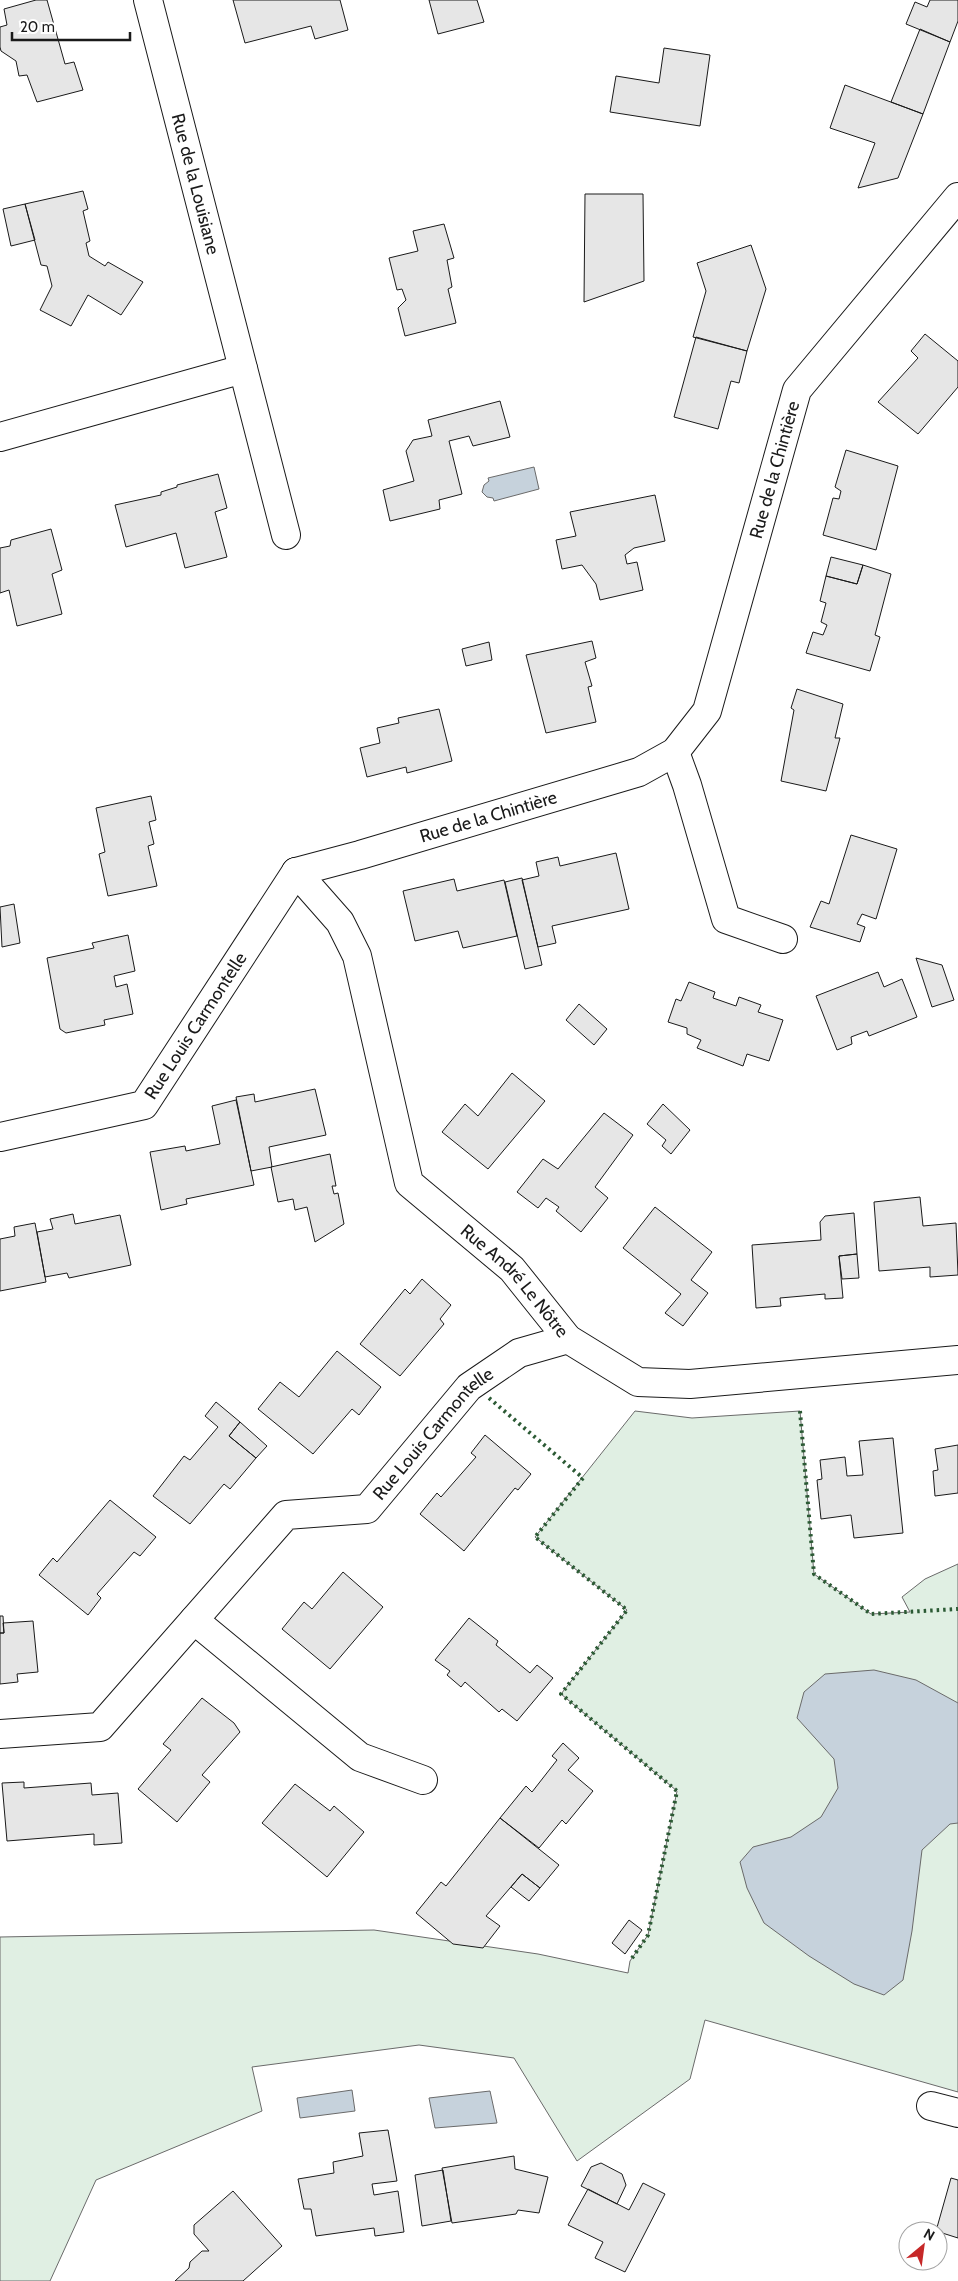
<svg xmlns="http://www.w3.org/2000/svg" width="958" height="2281" font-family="Cabin,sans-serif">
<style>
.green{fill:#e0efe3;stroke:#6a6a6a}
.water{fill:#c6d2dc;stroke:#6a6a6a}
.building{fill:#e6e6e6;stroke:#1a1a1a}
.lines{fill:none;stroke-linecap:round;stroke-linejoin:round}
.minor-casing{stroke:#1a1a1a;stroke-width:30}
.minor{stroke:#fff;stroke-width:28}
.hedge{stroke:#2b5a34;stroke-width:4;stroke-dasharray:2.5 4;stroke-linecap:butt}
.labels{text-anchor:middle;stroke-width:4;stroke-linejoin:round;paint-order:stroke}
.street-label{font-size:18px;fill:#1a1a1a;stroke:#fff}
</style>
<rect width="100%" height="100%" fill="#fff"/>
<!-- green -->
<path class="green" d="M635,1411L692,1418L800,1411L814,1574L871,1614L910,1612L902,1597L925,1579L958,1564V2092L705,2020L690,2079L577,2161L514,2058L419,2045L252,2067L262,2111L96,2180L50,2281H0V1937L374,1930L538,1954L628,1973L630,1961L648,1935L677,1791L561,1694L627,1610L535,1537Z"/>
<!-- water -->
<path class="water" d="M534,467L539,489L494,501L493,498L487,497L482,492L484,485L489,481L488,478Z
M874,1670L916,1680L958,1703V1823L950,1824L922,1850L912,1931L903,1980L884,1995L854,1984L809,1956L764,1923L747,1888L740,1862L753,1847L791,1837L821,1817L838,1788L834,1759L797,1718L804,1692L825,1674Z
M352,2090L355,2111L300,2118L297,2098Z
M490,2091L497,2123L435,2128L429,2098Z"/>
<!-- building -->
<path class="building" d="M36,0H47L65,64L74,62L83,90L37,102L27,75L19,76L16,61L1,51L0,47V27L7,25L4,9Z
M233,0H340L348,30L315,39L311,26L245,43Z
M429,0H477L484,22L438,34Z
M930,0H958V21L950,42L906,24L915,2L927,7Z
M920,29L950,42L923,114L891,102Z
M664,48L710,55L700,126L610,112L616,76L659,83Z
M845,85L923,114L898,178L858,188L875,143L830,128Z
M83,191L88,209L83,211L90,241L86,243L89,256L105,266L108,262L143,282L121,315L88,295L71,326L40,310L52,286L47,266L41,265L25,204Z
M585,194H643L644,281L584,302Z
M25,204L35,240L11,246L3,209Z
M444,224L454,258L447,260L452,287L448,289L456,323L405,336L398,308L406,300L402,289L397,290L389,258L418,251L413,231Z
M751,245L766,289L747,351L693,337L706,291L697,263Z
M925,334L958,361V387L918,434L878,402L918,358L911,351Z
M696,337L747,351L739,383L731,381L718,429L674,417Z
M500,401L510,437L473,446L469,436L449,441L462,494L439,500L440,509L390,521L383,490L414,481L406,451L413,440L432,436L428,420Z
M846,450L898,466L876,550L823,535L833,498L839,499L841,491L835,487Z
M218,474L227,508L215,512L227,557L185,568L176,533L126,547L115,505L161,495V492L177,487V485Z
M655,495L665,541L634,548L625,555L627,564L637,562L643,590L600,600L596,584L582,565L562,569L556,540L576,536L570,512Z
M51,529L62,570L52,574L62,614L17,626L9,590L0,593V548L10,546L11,540Z
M831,557L863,565L857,584L826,576Z
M863,565L891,574L875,635L880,637L870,671L806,653L813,632L823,635L827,625L821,622L826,603L820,601L826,576L857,584Z
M592,641L596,658L585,662L592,686L588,687L596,722L546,733L526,655Z
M489,642L492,660L466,666L462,649Z
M797,689L843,704L835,738H840L826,791L781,781L794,710L791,708Z
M439,709L452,761L407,773L406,767L367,777L360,748L380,743L377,728L399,723L398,718Z
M151,796L156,820L149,822L154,844L148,846L157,886L108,896L99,854L105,852L96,808Z
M851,835L897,849L876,919L862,914L857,924L865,927L860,942L810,927L821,901L829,904Z
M616,853L629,909L552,926L556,943L538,947L522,880L539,876L536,862L558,857L560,866Z
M522,878L542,965L525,969L505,882Z
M454,879L457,891L504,880L517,936L463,948L458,931L415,941L403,891Z
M14,904L20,943L2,947L0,907Z
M128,935L135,971L114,976L116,987L127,984L133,1014L104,1020L105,1025L66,1033L60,1029L47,958L94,948L92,943Z
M916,958L942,965L954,1000L932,1007Z
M878,972L884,987L902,979L917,1017L869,1036L867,1031L851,1037L852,1044L837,1050L816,996Z
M689,982L715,992L713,998L736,1006L739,997L761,1005L758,1012L783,1020L769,1061L747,1054L743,1066L697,1048L701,1040L687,1034V1028L668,1022L676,999L681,1001Z
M579,1004L607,1029L594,1045L566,1020Z
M512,1073L545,1101L488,1169L442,1132L465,1104L478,1116Z
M315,1089L326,1135L269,1147L272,1167L251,1171L236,1097L254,1094L255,1102Z
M236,1100L254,1185L186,1199L187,1204L161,1210L150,1152L185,1146L186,1151L220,1144L212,1106Z
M663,1104L690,1130L671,1154L662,1146L666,1140L647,1124Z
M604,1113L633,1135L595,1187L608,1198L581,1232L556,1211L559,1207L546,1198L538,1208L517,1192L543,1159L558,1169Z
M330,1154L336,1186H332L334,1194L338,1193L344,1224L315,1242L307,1207L295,1210L293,1199L278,1202L271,1167Z
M920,1197L923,1226L956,1223L958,1275L930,1277V1267L879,1271L874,1202Z
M655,1207L712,1252L691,1280L708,1293L683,1326L665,1313L681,1294L623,1248Z
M854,1213L857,1254L839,1256L843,1298L825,1299V1294L780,1298L781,1306L756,1308L752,1245L821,1240L820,1222L825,1216Z
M73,1214L75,1224L120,1215L131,1265L69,1278L67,1273L45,1277L37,1232L53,1229L50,1219Z
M35,1223L46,1282L0,1291V1239L15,1236L14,1227Z
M857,1254L859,1278L842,1279L839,1256Z
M422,1279L451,1305L440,1319L444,1324L400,1376L360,1344L405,1289L410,1294Z
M337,1351L381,1387L359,1415L352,1409L313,1454L258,1409L280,1382L299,1397Z
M216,1402L240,1422L229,1436L256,1458L230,1489L224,1484L190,1524L153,1496L184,1456L190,1460L218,1427L205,1416Z
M240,1422L267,1446L256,1458L229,1436Z
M485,1435L531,1474L518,1490L515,1488L464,1551L420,1514L437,1493L441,1497L476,1457L471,1453Z
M893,1438L903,1533L854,1538L851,1515L821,1519L817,1480L822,1479L820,1460L845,1457L847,1476L863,1475L859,1441Z
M958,1445V1493L935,1496L933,1471L938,1470L935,1449Z
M110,1500L156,1537L140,1556L134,1552L97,1594L101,1598L88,1615L39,1575L53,1558L57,1562Z
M343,1572L383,1607L330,1669L282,1629L304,1602L312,1609Z
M0,1616H3L4,1633H0Z
M469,1618L498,1641L496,1645L530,1673L537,1665L553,1678L517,1721L502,1709L499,1712L465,1682L461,1687L447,1675L450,1671L435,1660Z
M33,1621L38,1672L17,1674L18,1682L0,1684V1633H4L3,1623Z
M202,1698L234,1723L240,1732L202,1775L210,1782L177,1822L138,1789L171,1750L163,1744Z
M563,1743L579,1758L568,1770L593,1791L566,1824L562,1820L539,1848L500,1818L526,1786L532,1792L557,1760L552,1756Z
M24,1782V1788L91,1783L92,1795L118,1793L122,1843L94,1845V1834L7,1841L2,1783Z
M295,1784L330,1811L334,1806L364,1832L327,1877L262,1823Z
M500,1818L559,1865L540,1888L522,1874L486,1916L500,1926L483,1948L453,1944L416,1913L441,1882L446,1886Z
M522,1874L540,1888L529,1901L511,1887Z
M629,1920L642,1930L625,1954L612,1943Z
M388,2130L397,2181L372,2184L374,2195L398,2191L404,2232L375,2236L374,2228L316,2236L311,2209H304L298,2179L334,2173L333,2162L363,2156L359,2133Z
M514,2156L515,2169L548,2177L539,2213L518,2210L516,2214L452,2223L442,2168Z
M601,2163L622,2174L626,2185L617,2204L581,2186L591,2167Z
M443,2170L451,2221L422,2226L415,2175Z
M951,2178L958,2180V2238L936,2231Z
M643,2183L665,2194L625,2272L595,2258L603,2242L568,2225L588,2189L629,2210Z
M233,2191L282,2246L243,2281H175L189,2268L190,2262L202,2251H209L194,2234V2225Z"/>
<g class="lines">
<defs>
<g id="minor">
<path id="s1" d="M148,0L286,535"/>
<path d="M0,437L243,369"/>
<path d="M675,752L687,785L726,919L783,939"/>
<path id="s2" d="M296,872L360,855L639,772L675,752L707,711L797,390L958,197"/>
<path id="s3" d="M296,872L340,922L357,956L409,1183L512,1269L568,1339L638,1382L690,1384L958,1360"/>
<path id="s4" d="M0,1137L144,1105L296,872"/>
<path d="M194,1620L360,1757L423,1780"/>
<path id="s5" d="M0,1734L100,1727L286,1515L367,1509L469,1387L519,1353L568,1339"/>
<path d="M931,2106L958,2113"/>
</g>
</defs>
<!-- minor casing -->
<use href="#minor" class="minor-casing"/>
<!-- minor -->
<use href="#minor" class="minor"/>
<!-- hedge -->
<path class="hedge" d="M489,1398L583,1478L535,1537L627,1610L561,1694L677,1791L648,1935L630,1961
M800,1411L814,1574L871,1614L958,1609"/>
</g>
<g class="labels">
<!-- street labels -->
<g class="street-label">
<text dy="6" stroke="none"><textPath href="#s1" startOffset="190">Rue de la Louisiane</textPath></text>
<text dy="6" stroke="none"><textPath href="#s2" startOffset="701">Rue de la Chintière</textPath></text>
<text dy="6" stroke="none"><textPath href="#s2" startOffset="200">Rue de la Chintière</textPath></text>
<text dy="6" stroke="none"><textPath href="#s4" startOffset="242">Rue Louis Carmontelle</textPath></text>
<text dy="6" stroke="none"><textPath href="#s3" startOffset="482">Rue André Le Nôtre</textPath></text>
<text dy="6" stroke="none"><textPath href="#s5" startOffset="564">Rue Louis Carmontelle</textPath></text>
</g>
</g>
<!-- north arrow -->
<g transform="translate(923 2246) rotate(29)"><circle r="24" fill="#ffffff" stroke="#a3a3a3"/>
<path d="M0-4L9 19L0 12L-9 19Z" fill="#c62828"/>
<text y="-8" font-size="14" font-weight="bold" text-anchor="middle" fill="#1a1a1a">N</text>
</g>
<!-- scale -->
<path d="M12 32v8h118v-8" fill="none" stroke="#1a1a1a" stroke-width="2.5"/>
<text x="20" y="32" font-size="15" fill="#1a1a1a" stroke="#ffffff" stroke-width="4" paint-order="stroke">20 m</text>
</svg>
